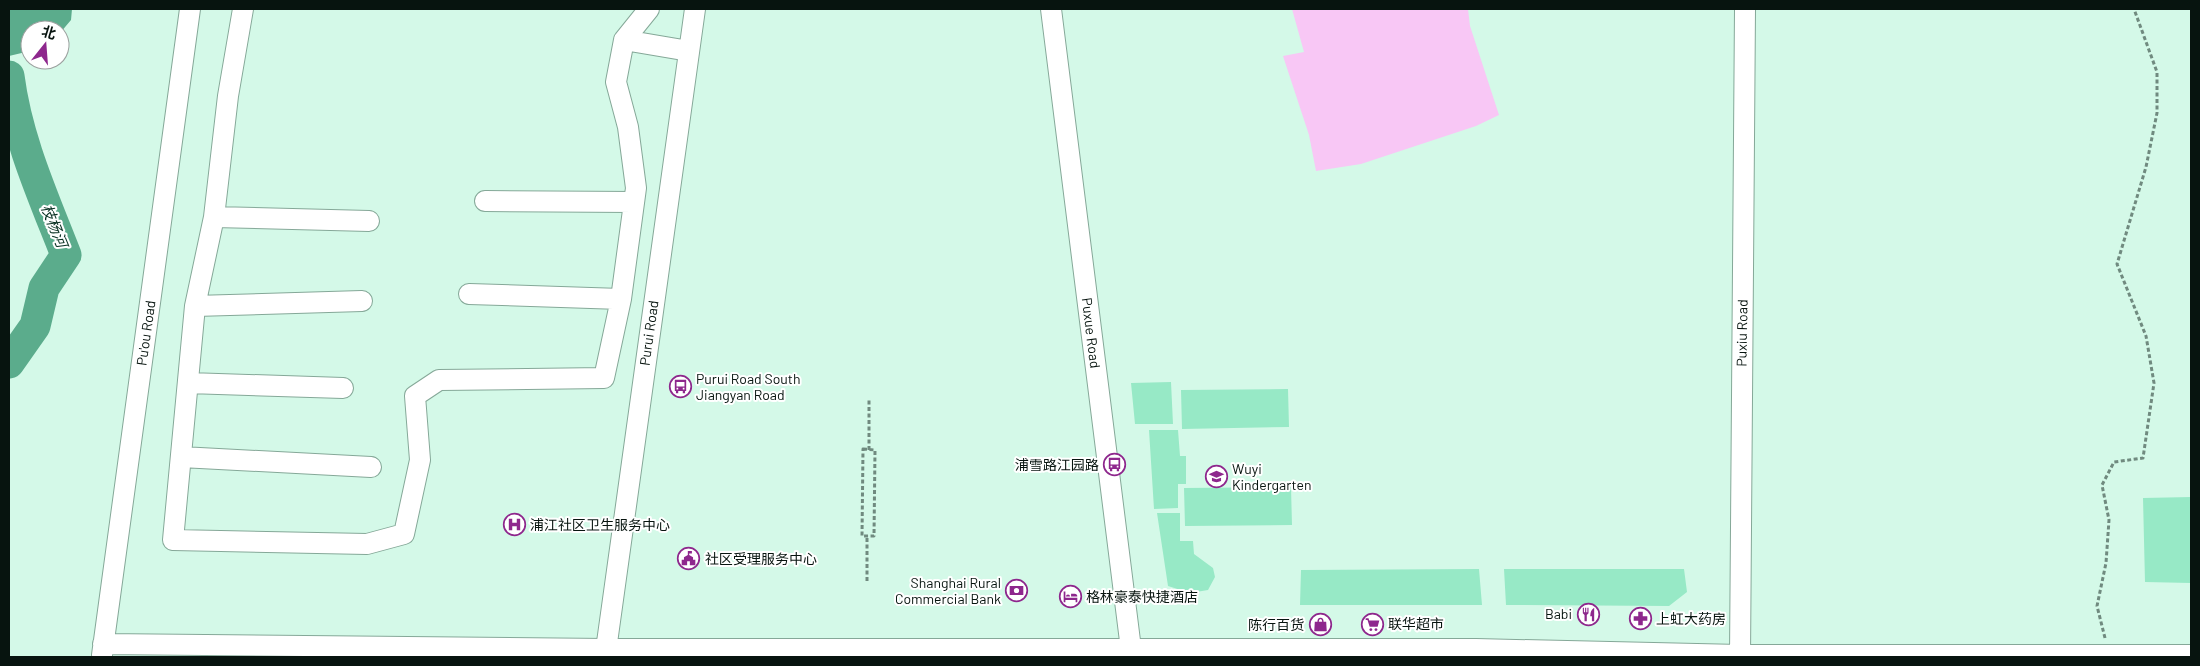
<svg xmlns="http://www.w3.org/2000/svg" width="2200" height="666" font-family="Barlow,'Noto Sans SC',sans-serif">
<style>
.green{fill:#f8c7f5}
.water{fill:#5bac8c}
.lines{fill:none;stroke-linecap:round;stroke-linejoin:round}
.river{stroke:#5bac8c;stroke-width:31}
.building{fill:#97e9c6}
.minor-casing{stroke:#85a898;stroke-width:22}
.path{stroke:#708a7f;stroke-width:3;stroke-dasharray:4 2.5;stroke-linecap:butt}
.minor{stroke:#fff;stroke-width:20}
.labels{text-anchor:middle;stroke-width:4;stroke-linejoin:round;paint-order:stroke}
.street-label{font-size:14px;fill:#07140f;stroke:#fff}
.poi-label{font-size:14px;fill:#07140f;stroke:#fff;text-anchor:start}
.water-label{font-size:15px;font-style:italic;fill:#0a3123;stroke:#fff}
</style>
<rect width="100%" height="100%" fill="#d4f9e8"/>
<!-- green -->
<path class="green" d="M1292,9H1468L1470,26L1499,115L1476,126L1361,164L1316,171L1309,135L1283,56L1304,52Z"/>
<!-- water -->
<path class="water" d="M9,9H72L71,20L60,33V30H30V51L9,56Z"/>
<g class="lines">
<!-- river -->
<path class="river" d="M9,76C17,139 43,196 66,255L44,288L35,326L9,363"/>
</g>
<!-- building -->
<path class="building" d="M1171,382L1173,424H1135L1131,383Z
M1288,389L1289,427L1182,429L1181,390Z
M1149,430H1178L1180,456H1186V484H1178V508L1154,509Z
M1291,487L1292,525L1185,526L1184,488Z
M2191,497V583L2145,582L2143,498Z
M1157,513H1180V541H1193L1194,554L1213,568L1215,577L1208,590L1190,593L1168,586Z
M1479,569L1482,605H1300L1301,570Z
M1504,569H1684L1687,592L1669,606L1506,605Z"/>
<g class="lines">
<defs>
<path id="minor" d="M243,9L228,96L214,217L369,221
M649,9L624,40L689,51
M1051,9L1132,657
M485,201L634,202
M214,217L195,306L173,540L367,544L404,534L420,460L415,396L439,380L604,378L621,299L636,188L628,127L616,82L624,40
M469,294L621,299
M195,306L362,301
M188,383L343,388
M181,457L371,467
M103,644L606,649H1476L1740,655H2191
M102,655L190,9
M605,657L695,9
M1740,657L1745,9"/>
</defs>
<!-- minor casing -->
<use href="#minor" class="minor-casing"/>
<!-- path -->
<path class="path" d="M863,449L875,450L874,536H862Z
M869,450V400
M867,581V536
M2105,638L2097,606L2106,563L2109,520L2102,485L2114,462L2143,458L2154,383L2146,336L2117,264L2146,167L2157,113V72L2134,9"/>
<!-- minor -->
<use href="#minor" class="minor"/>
</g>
<!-- icons -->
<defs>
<symbol id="bus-ring" viewBox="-11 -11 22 22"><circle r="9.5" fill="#fff" stroke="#8e278d" stroke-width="1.5"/><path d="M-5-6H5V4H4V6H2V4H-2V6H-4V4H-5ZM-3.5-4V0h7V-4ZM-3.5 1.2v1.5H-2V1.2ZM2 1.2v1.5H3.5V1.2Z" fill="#8e278d"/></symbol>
<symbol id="school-ring" viewBox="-11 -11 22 22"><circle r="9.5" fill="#fff" stroke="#8e278d" stroke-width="1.5"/><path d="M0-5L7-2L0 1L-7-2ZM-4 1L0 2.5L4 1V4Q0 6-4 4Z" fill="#8e278d"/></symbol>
<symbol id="hospital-ring" viewBox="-11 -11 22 22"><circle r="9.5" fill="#fff" stroke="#8e278d" stroke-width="1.5"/><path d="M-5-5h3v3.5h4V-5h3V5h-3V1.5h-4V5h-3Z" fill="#8e278d"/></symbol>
<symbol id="civic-ring" viewBox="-11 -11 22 22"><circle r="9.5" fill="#fff" stroke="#8e278d" stroke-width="1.5"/><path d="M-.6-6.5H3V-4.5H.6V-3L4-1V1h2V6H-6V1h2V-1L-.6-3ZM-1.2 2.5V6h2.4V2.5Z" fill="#8e278d"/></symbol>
<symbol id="bank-ring" viewBox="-11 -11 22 22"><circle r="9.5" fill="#fff" stroke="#8e278d" stroke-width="1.5"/><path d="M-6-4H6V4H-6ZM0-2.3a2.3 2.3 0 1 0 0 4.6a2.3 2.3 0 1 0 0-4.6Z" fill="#8e278d"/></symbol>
<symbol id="hotel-ring" viewBox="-11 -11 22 22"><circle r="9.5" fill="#fff" stroke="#8e278d" stroke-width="1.5"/><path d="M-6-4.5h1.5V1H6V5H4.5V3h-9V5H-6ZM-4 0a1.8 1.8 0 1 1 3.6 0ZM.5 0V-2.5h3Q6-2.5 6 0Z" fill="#8e278d"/></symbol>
<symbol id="restaurant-ring" viewBox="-11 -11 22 22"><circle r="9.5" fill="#fff" stroke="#8e278d" stroke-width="1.5"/><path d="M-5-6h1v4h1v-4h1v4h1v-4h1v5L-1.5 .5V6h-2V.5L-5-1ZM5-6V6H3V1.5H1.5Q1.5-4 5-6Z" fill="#8e278d"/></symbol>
<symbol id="pharmacy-ring" viewBox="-11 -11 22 22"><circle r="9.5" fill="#fff" stroke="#8e278d" stroke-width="1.5"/><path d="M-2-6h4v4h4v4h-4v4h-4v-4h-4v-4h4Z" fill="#8e278d"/></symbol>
<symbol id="supermarket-ring" viewBox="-11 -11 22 22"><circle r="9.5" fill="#fff" stroke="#8e278d" stroke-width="1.5"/><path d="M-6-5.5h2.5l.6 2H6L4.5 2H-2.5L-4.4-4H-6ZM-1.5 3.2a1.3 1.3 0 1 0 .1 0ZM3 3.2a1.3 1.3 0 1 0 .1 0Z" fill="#8e278d"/></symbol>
<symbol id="shop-ring" viewBox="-11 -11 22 22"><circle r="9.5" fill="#fff" stroke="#8e278d" stroke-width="1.5"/><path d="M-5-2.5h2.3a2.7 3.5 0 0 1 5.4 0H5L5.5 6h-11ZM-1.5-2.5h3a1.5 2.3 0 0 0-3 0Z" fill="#8e278d"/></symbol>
</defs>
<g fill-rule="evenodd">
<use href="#bus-ring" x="668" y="374" width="25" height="25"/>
<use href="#bus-ring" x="1102" y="452" width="25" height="25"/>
<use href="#school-ring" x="1204" y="464" width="25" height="25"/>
<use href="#hospital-ring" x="502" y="512" width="25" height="25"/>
<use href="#civic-ring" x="676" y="546" width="25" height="25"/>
<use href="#bank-ring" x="1004" y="578" width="25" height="25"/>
<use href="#hotel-ring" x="1058" y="584" width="25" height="25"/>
<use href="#restaurant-ring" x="1576" y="602" width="25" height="25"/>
<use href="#pharmacy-ring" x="1628" y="606" width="25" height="25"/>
<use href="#supermarket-ring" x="1360" y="612" width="25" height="25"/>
<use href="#shop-ring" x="1308" y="612" width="25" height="25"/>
</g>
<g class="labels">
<!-- street labels -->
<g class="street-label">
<text transform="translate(146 333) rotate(-82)" y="5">Pu'ou Road</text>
<text transform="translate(649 333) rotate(-82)" y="5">Purui Road</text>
<text transform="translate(1091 333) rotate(83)" y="5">Puxue Road</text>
<text transform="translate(1742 333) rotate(-89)" y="5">Puxiu Road</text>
</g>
<!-- poi labels -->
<g class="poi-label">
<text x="696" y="384">Purui Road South<tspan x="696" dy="16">Jiangyan Road</tspan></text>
<text x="1099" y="470" text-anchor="end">浦雪路江园路</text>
<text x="1232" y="474">Wuyi<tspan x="1232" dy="16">Kindergarten</tspan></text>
<text x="530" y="530">浦江社区卫生服务中心</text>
<text x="705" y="564">社区受理服务中心</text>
<text x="1001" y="588" text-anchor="end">Shanghai Rural<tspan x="1001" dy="16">Commercial Bank</tspan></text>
<text x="1086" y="602">格林豪泰快捷酒店</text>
<text x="1572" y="619" text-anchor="end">Babi</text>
<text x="1656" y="624">上虹大药房</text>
<text x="1388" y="629">联华超市</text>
<text x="1304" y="630" text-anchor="end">陈行百货</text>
</g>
<!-- water labels -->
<g class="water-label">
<text transform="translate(54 226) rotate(68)" y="5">枝杨河</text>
</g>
</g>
<!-- border -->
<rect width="2200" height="666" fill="none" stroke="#07140f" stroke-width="20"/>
<!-- north arrow -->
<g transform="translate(45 45) rotate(17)"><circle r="24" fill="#ffffff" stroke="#9ca19f"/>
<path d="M0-4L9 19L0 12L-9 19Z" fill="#8e278d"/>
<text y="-8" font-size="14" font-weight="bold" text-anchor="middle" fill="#07140f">北</text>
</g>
</svg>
